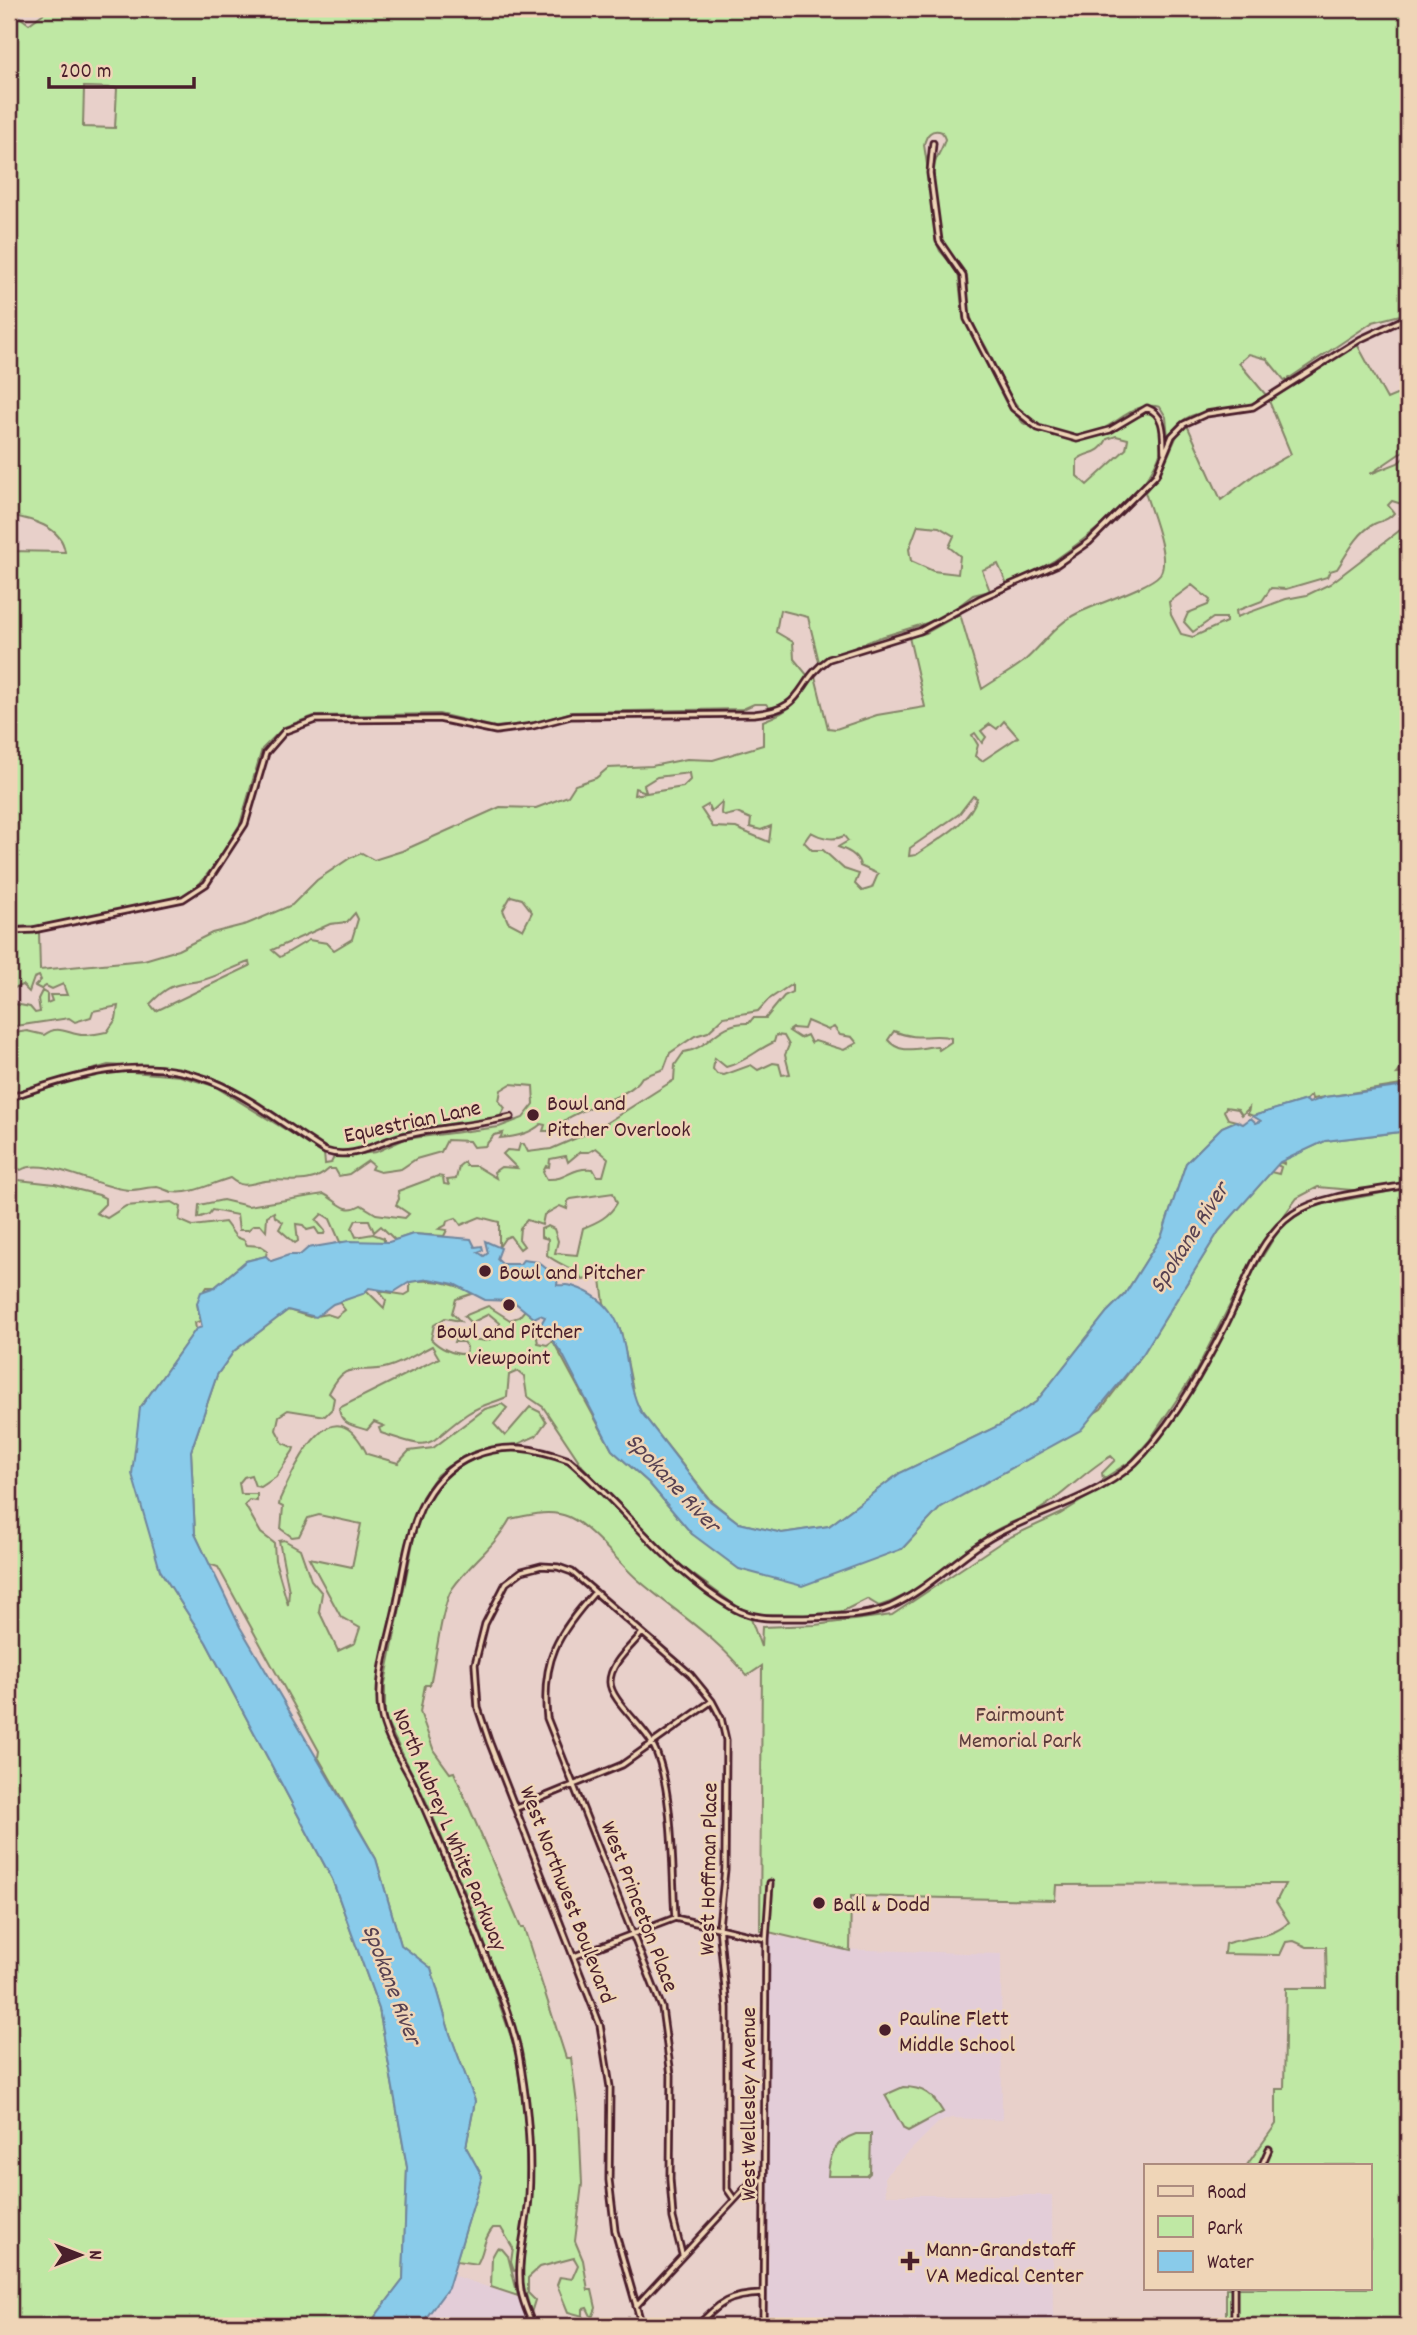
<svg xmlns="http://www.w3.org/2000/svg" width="1417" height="2335" font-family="Dekko,sans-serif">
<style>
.built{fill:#e3cdd8}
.green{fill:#bfe8a4;stroke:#848468;stroke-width:2;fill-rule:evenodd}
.water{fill:#89cbea;stroke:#70869e;stroke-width:2}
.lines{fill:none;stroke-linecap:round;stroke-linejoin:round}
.street-casing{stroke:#4a1f2b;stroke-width:9}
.street{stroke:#efd5b7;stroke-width:3.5}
.poi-dot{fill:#4a1f2b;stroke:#efd5b7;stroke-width:2.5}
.labels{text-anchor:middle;stroke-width:5;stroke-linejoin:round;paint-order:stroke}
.poi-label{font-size:23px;fill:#4a1f2b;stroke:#efd5b7;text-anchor:start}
.street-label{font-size:23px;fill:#4a1f2b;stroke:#efd5b7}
.park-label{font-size:23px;fill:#5c3d3d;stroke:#efd5b7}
.water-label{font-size:24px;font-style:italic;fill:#574151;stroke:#efd5b7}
</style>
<rect width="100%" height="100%" fill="#e8d0ca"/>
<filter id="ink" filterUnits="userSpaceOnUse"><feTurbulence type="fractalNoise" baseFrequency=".0143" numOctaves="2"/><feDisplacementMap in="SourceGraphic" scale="14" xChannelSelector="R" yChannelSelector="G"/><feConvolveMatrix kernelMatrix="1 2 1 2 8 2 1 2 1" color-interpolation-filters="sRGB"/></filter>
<g filter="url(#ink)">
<!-- built -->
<path class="built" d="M770,1934L833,1949L1001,1954L1002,2120L951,2118L938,2123L885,2176L886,2195H1052L1053,2326H768Z
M452,2275L517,2297L525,2310L529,2326H420L448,2288Z"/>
<!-- green -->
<path class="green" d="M9,9L29,24L44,13V9H1408V313L1373,322L1285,381L1267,359L1249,354L1239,363L1266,395C1260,398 1254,403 1247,406C1216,419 1191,400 1168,437L1166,417L1160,407C1126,397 1108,446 1063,434C1017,423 1010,395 991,357C984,341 972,327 968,309C965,299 969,288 967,277C964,265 951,258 945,247C939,235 931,177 935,163C937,155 943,148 945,139L942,132C931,128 926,135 924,145L934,209L935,239L940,251L958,271L963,317L1006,403L1023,423L1040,432L1077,441L1104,435L1140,413L1153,414C1194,461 1090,536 1055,560C1041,569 1023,576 1007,584L998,564L982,570L990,591L973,595L943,618L878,638L819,662L808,617L780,610L776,632L793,642L794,659L808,676C797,693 791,704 770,709L766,704H754L743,709L572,712L531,724L495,727L439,714L314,716L284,727L262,749L240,824L214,866L200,883L183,896L38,926L9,927V551L65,552C62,526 30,519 9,515ZM84,87L117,88L115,128L83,127ZM1116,436L1128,439L1126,449L1087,485L1077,476V460C1088,450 1098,457 1107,439ZM918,525L939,527L954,536L949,547L960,556L958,574L933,571L911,561L909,549Z
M1357,344L1387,399L1408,390V448L1370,474L1398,463L1408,454V506L1392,501L1388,505L1394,513C1387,521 1383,520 1374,524C1357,533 1347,554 1337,569L1330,571L1327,577L1286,589L1271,588L1262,601L1236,611L1237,617L1286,599L1307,595L1330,584L1408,524V1070L1401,1069L1397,1074L1408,1073V1084L1312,1099L1311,1095L1306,1100L1253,1116L1248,1114L1249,1108L1242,1115L1238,1109L1226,1107L1224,1111L1228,1119L1236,1121L1222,1127L1186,1163L1162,1235L1125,1294L1107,1312L1036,1402L1002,1424L900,1473L829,1526L782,1533L739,1523L711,1501L641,1412L635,1400L621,1331L604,1303L601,1279L597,1276L583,1280C573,1266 560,1266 547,1255L548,1239L541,1237V1229L548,1226L554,1229L558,1241L555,1253L577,1255L583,1228C598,1222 609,1217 617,1203L613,1193L571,1199L568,1201L567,1209L560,1206L544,1215L542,1225L527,1220L520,1228L519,1239L524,1246L520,1249L510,1236L505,1238L499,1247V1222L480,1217L461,1225L456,1218L447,1221L446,1225L439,1229L447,1230L444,1236L413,1234L395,1240L381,1226L374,1232L369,1220H356L352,1228L356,1237L373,1234L384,1238V1242H340L330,1219L322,1214L316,1220L325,1231L324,1234H319L315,1228L307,1230L303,1225L296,1224L298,1241L295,1243L279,1229L283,1222L275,1217L274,1212L267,1216L266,1231L261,1225H254L248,1230H239L237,1215L212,1210L209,1214L198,1218L199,1205L223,1200L248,1206L324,1194C338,1201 344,1215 361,1205L376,1214L405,1218L409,1214L396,1205L399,1199L398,1191L438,1176L443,1177L444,1184L449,1185L447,1180L456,1179L459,1166L464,1162L466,1166H476L496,1178L494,1172L501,1167L517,1168L503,1154L507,1150L518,1151L520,1144H524L528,1152L551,1149L595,1130L674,1080L675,1065L684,1052C712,1048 715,1022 749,1023L753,1018H766L784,996L792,992V984L768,1000L758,1011L724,1017L708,1032L695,1036L670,1053L664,1069L642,1077C631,1098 583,1106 564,1121L565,1126L556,1131H543L545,1125L541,1124C531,1133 515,1137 500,1138L503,1133L494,1135L485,1146L473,1147L469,1141L447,1140L441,1152L416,1159L401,1169L380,1172L371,1169L373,1165L368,1161L349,1174L339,1176L335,1169H329C310,1187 287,1178 265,1181C251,1183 244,1190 230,1178C212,1183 192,1195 172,1192C167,1191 162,1188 157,1187C148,1187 139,1190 130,1190C100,1189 45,1156 21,1170L9,1165V1101L97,1072L119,1071L180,1076L214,1086L324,1153L325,1164L331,1163L334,1157L376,1152L405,1139L499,1127L523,1118L534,1104L533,1086L511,1084L501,1090L499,1101L505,1108L500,1117C468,1124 435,1127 402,1134C375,1141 353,1161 324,1148L210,1076L185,1070L108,1065L9,1094V1034L27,1031L44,1035C59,1023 69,1035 83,1035C91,1035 100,1033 107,1032L116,1019L118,1006L93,1011L91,1017L75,1022L69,1018L9,1027V1008L15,1004L30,1007L35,1013L40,1012L38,999L42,991L47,994V1003L52,1001L50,995H67L63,984L52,989L46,986L41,989L35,986L41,980L39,976L34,978L29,992L22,985L9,990V934L39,932L40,970L144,960L178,950L212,933L247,924L292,905L317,880L350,858L362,853L374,860L402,851L500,807L536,808L568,796L575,785L596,778L608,768L652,766L687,759L713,760L763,745V721C793,710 798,702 815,676L828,728L836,729L877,715L925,707L909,637L926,633L960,614L982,689C995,680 1010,672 1023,662C1042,646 1055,624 1078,613C1096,604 1150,587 1160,574C1171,559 1150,510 1145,492L1160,474L1178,433L1187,425L1221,500L1254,475L1291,454L1269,401ZM1192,585L1210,600L1208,605L1188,613L1184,622L1193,632L1213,618H1226V622L1193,637L1181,634L1171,615L1169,602ZM1004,721L1018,737L982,761L975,756L978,745L972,735L975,733L982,743L986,737L981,731L990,724L997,729ZM689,773L690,780L683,787L634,795L635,788L646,792L644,785L657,777ZM973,796L977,798C968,825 938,839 916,855L909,856L910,848L959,814ZM722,802L721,813L725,816L737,813L751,819L750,827L761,830L771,826L769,842L736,828L713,827L701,809L708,805L711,812ZM811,832C821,838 834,841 844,836L848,841L838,847C847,850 859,855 860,866L878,874L872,888L862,891L855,884L859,874L844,869L823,850H812L804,842ZM511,896L522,899L532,912L523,930L508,922L503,910ZM355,913L358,919L352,939L334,950L327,943L309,940L280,957L272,950L330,924L347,922ZM249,962L250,966L156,1011L150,1004C172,981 176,986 203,980C218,976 234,967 249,962ZM807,1021L828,1030L834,1027L840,1035L852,1037L857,1043L844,1050L815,1041L811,1043L807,1035L800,1038L789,1031L793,1028L804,1029ZM894,1031C918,1042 937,1032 951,1038V1042L939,1050L937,1046C920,1047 901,1056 888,1040ZM776,1035L784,1036L789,1045L785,1055L790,1074L782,1075L779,1064L773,1063L758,1070L751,1065L724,1075L717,1074L713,1069L715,1058L726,1067C746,1062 756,1050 774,1042ZM596,1148L608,1158L603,1176H597L593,1169C569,1167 569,1180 547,1179L543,1172L546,1166L549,1167L550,1159L566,1156L568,1162L580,1152H589Z
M1408,1131V1182L1363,1191L1318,1187L1297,1198L1257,1252L1196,1371L1149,1441L1131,1461L1103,1479L1102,1473L1115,1460L1111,1456C1084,1471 1064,1496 1037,1511C1021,1520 1003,1524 988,1535C955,1561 920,1593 879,1606L867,1599L843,1611L805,1615L756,1614L739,1608L676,1562L583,1467L543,1407L527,1396L524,1376L518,1371L509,1375L507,1397C493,1403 480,1405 467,1414C422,1446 439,1452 381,1433L379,1428L384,1426L374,1422L367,1430C354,1426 340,1425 339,1408L439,1358L432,1346C418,1353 403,1363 388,1367C357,1376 347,1357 329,1393L334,1398L332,1409L325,1416L288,1410L279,1416L276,1430L283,1443L294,1448L293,1451L276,1477L261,1487L255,1486L251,1475L244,1477L239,1483L241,1494H257V1501L249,1500L245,1505L261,1533L274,1543L275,1560L288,1605L289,1591L279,1541L284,1540L300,1549L311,1580L322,1593L319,1611L338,1651L355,1643L360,1628L341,1617L309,1558L352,1567L361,1524L319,1515L308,1518L299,1536L292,1537L281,1529L283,1507L279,1505L280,1499C296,1464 332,1382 367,1454L398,1463L409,1451L433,1448L485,1409L502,1404L507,1408L494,1424L505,1436L530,1407L540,1412L546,1422L536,1436L518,1444L487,1449L448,1466L437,1475L422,1497L410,1531L386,1649L379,1712L385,1734L409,1775L457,1885L515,2048L526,2126L527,2191L517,2270L514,2271L511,2262L513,2248L501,2228H493C482,2240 485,2251 477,2264L456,2261L482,2176L466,2147L475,2101L450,2034L431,1968L401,1945L376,1859L318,1757L319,1751L218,1567L209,1564L195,1534L191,1451L217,1375L234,1351L288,1310L310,1317L327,1314L336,1317L345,1310L339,1302L367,1291L384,1308L386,1300L379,1291L405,1295L410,1292V1282C434,1278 452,1283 474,1293L456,1299L452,1313L460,1321L445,1318L434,1325L431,1339C439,1348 454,1355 466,1354L467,1347L463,1342H454L456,1337L486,1341L495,1337L500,1323L489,1314L471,1323L464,1316L488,1306L510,1320L519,1317L525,1310L534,1318L533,1323L541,1324L548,1335L541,1334L537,1338L538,1343L547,1345L553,1341L612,1450L649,1483L692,1534L902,1549L941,1507L1101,1409L1143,1354L1219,1231L1271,1172L1279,1174L1281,1167L1277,1165L1280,1162L1284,1164L1285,1159L1325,1141Z
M9,1179L55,1184L99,1195L105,1198V1204L96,1213L107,1218L126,1206L172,1202L181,1207L179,1220L193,1226L225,1222L236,1237L244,1240L247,1245L261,1246L267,1250L266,1256L246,1261L215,1287H207L197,1303L200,1321L195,1323L196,1329L140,1408L160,1570L206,1642L332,1879L379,2009L407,2167L403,2280L368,2326H9Z
M1408,1188V2326H1226V2288H1370V2165H1247L1276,2124V2089H1284L1286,1988H1327L1326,1947H1307L1294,1941L1286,1942L1280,1955L1224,1954L1225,1944C1247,1936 1272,1939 1289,1922L1276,1902L1285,1884L1056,1885L1055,1900L851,1896L850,1951L760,1930L762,1666L747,1676C717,1637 674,1611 637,1579C618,1562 591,1527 569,1517C550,1509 529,1515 510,1519C494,1548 471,1562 452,1589C442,1604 435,1664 430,1685H425L420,1712L434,1751L450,1773L454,1772L521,1928H524L566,2058H571L579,2119L582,2184L575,2241L583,2260L588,2290H592L596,2308L592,2318L587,2308L583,2309V2316L568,2312L557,2285L560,2277L572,2279L578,2265L574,2258L540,2267L528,2278V2293L535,2300L531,2313L522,2279L532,2158L529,2097L520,2053L476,1918L427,1803L385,1719V1683L417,1522C429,1490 444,1473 476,1458C505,1445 541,1448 569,1463C585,1472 598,1490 611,1504C653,1546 695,1596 751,1619L761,1647L762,1627L815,1625L892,1615L1006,1539L1060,1514L1115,1480L1145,1456L1173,1419L1211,1358L1253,1272L1280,1228L1309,1207Z
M903,2087C924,2087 933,2095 943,2112L908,2131L904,2129L885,2095Z
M856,2134H871L870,2173L867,2176H828C829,2155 835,2141 856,2134Z
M497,2248L502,2249L508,2256L518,2296L491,2287L492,2257Z"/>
<!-- water -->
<path class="water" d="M1406,1086L1408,1131L1325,1141L1280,1162L1219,1231L1143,1354L1081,1430L941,1507L902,1549L802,1586L739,1569L692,1534L649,1483L612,1450L563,1355L541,1324L545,1317L540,1315L534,1318L513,1301L485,1300L454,1284L429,1279L410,1282L394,1292L369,1288L363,1294L333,1304L316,1317L288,1310L234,1351L217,1375L191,1451L195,1534L240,1627L376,1859L401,1945L431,1968L450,2034L475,2101L466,2147L482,2176L448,2288L420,2326H368L403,2280L407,2167L379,2009L332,1879L206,1642L160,1570L132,1474L140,1408L196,1329L202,1327L197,1303L201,1292L215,1287L246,1261L266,1256L271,1261L289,1255H300L308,1248L349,1241L389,1242L413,1234L471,1239L475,1247L482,1246L483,1250L478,1252L484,1256L488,1253L485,1241L501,1248L497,1259L502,1264H520L523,1260L538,1262L558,1278L557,1285C563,1286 566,1284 572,1286C640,1308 616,1363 641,1412L710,1501L739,1523L782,1533L829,1526L900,1473L1002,1424L1036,1402L1107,1312L1125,1294L1162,1235L1186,1163L1222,1127L1236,1121L1243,1124L1251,1118L1256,1123L1261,1121L1253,1116L1306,1100L1309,1103L1325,1097Z"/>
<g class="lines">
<defs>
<path id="street" d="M933,143L930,173L939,241L963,276L967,319L1013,408L1038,428L1077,439L1110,430L1147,408C1166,415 1163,435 1164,452
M9,931L33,930L183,899L206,884L245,824L266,753L285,731L315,720L439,719L496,731L533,726L571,716L754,714C808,709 794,683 829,659L920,631L981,598L1056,565L1089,542L1156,475L1172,436L1184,424L1206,414L1253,407L1361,339L1408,317
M9,1098C73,1075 144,1053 211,1081C251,1097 288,1128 325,1151C354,1161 377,1142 403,1136C439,1127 475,1126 511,1117
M595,1592C558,1633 541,1660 547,1718L662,2008L671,2075L670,2179L673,2218L682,2254
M642,1633C631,1647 610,1663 610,1682C610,1699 642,1725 652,1743C674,1783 672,1870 675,1918
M517,1808L622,1765L712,1701
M575,1956L675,1918L766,1939
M1262,2165L1269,2149
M636,2306L753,2180H764
M533,2326C529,2315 523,2303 521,2291C516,2260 527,2228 529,2197C532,2150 527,2101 519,2055C513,2023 499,1990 487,1960C465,1902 441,1845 416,1789C405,1764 385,1740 381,1712C376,1679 389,1641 396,1608C408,1551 411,1482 473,1456C507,1442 535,1448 569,1460C626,1508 669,1572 735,1609C755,1620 777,1618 798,1618C826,1617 864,1618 890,1607C932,1588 962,1551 1003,1531C1050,1507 1108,1494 1144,1453C1178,1415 1203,1369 1226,1324C1244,1288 1258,1238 1293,1214C1320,1195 1375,1191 1408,1185
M642,2326L615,2231L609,2180L610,2087L600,2025L489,1741L478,1708L475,1664L485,1624L506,1583L522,1571L541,1566L558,1567L572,1572L690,1674L712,1701L721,1718L726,1740L725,1869L719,1926L727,2008V2189L734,2199
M697,2326C721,2302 728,2295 763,2294
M763,2326L766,1939L770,1883
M1234,2326V2288"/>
</defs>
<!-- street casing -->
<use href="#street" class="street-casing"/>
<!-- street -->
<use href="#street" class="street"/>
</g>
</g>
<!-- markers -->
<g class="poi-dot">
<circle cx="533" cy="1115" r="7"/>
<circle cx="485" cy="1271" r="7"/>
<circle cx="509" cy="1305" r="7"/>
<circle cx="819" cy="1903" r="7"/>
<circle cx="885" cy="2030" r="7"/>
<path d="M906.5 2250.5h7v7h7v7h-7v7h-7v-7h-7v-7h7z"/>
</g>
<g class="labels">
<!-- poi labels -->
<g class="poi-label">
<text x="547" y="1110">Bowl and<tspan x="547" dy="26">Pitcher Overlook</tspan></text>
<text x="499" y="1279">Bowl and Pitcher</text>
<text x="509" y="1338" text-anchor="middle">Bowl and Pitcher<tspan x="509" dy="26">viewpoint</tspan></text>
<text x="833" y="1911">Ball &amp; Dodd</text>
<text x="899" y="2025">Pauline Flett<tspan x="899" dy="26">Middle School</tspan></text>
<text x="926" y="2256">Mann-Grandstaff<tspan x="926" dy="26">VA Medical Center</tspan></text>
</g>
<!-- street labels -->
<g class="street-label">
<text transform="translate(412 1120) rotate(-12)" y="8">Equestrian Lane</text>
<text transform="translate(451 1829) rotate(67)" y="8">North Aubrey L White Parkway</text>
<text transform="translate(707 1869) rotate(-89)" y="8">West Hoffman Place</text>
<text transform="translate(569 1894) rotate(69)" y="8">West Northwest Boulevard</text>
<text transform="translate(641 1906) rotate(69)" y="8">West Princeton Place</text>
<text transform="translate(747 2104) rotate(-90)" y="8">West Wellesley Avenue</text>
</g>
<!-- park labels -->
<g class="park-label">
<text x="1020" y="1721">Fairmount<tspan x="1020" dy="26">Memorial Park</tspan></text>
</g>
<!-- water labels -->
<g class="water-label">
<text transform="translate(1188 1237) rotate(-57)" y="8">Spokane River</text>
<text transform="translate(674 1482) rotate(47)" y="8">Spokane River</text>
<text transform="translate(393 1984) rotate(69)" y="8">Spokane River</text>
</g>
</g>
<!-- margin -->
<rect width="1417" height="2335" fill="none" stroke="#efd5b7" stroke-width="35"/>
<rect x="18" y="18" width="1382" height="2300" fill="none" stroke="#4a1f2b" stroke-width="2.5" filter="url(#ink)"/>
<!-- legend -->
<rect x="1144" y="2164" width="228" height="126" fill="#efd5b7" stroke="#ad8c7f" stroke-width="2"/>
<rect x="1158" y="2186" width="35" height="10" fill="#efd5b7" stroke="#ad8c7f" stroke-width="2"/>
<text x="1207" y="2198" font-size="21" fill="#4a1f2b">Road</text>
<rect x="1158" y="2216" width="35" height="21" fill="#bfe8a4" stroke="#ad8c7f" stroke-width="2"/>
<text x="1207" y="2234" font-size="21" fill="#4a1f2b">Park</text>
<rect x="1158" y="2251" width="35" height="21" fill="#89cbea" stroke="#ad8c7f" stroke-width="2"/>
<text x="1207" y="2268" font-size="21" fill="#4a1f2b">Water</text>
<!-- north arrow -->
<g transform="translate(80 2255) rotate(90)" stroke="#efd5b7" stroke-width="5" paint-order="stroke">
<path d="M0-5L12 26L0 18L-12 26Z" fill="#4a1f2b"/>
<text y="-10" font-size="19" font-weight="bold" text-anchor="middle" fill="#4a1f2b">N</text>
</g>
<!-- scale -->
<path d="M49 77v10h145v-10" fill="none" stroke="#4a1f2b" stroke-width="3.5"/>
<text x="60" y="77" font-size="21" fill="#4a1f2b" stroke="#efd5b7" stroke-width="5" paint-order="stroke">200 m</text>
</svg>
